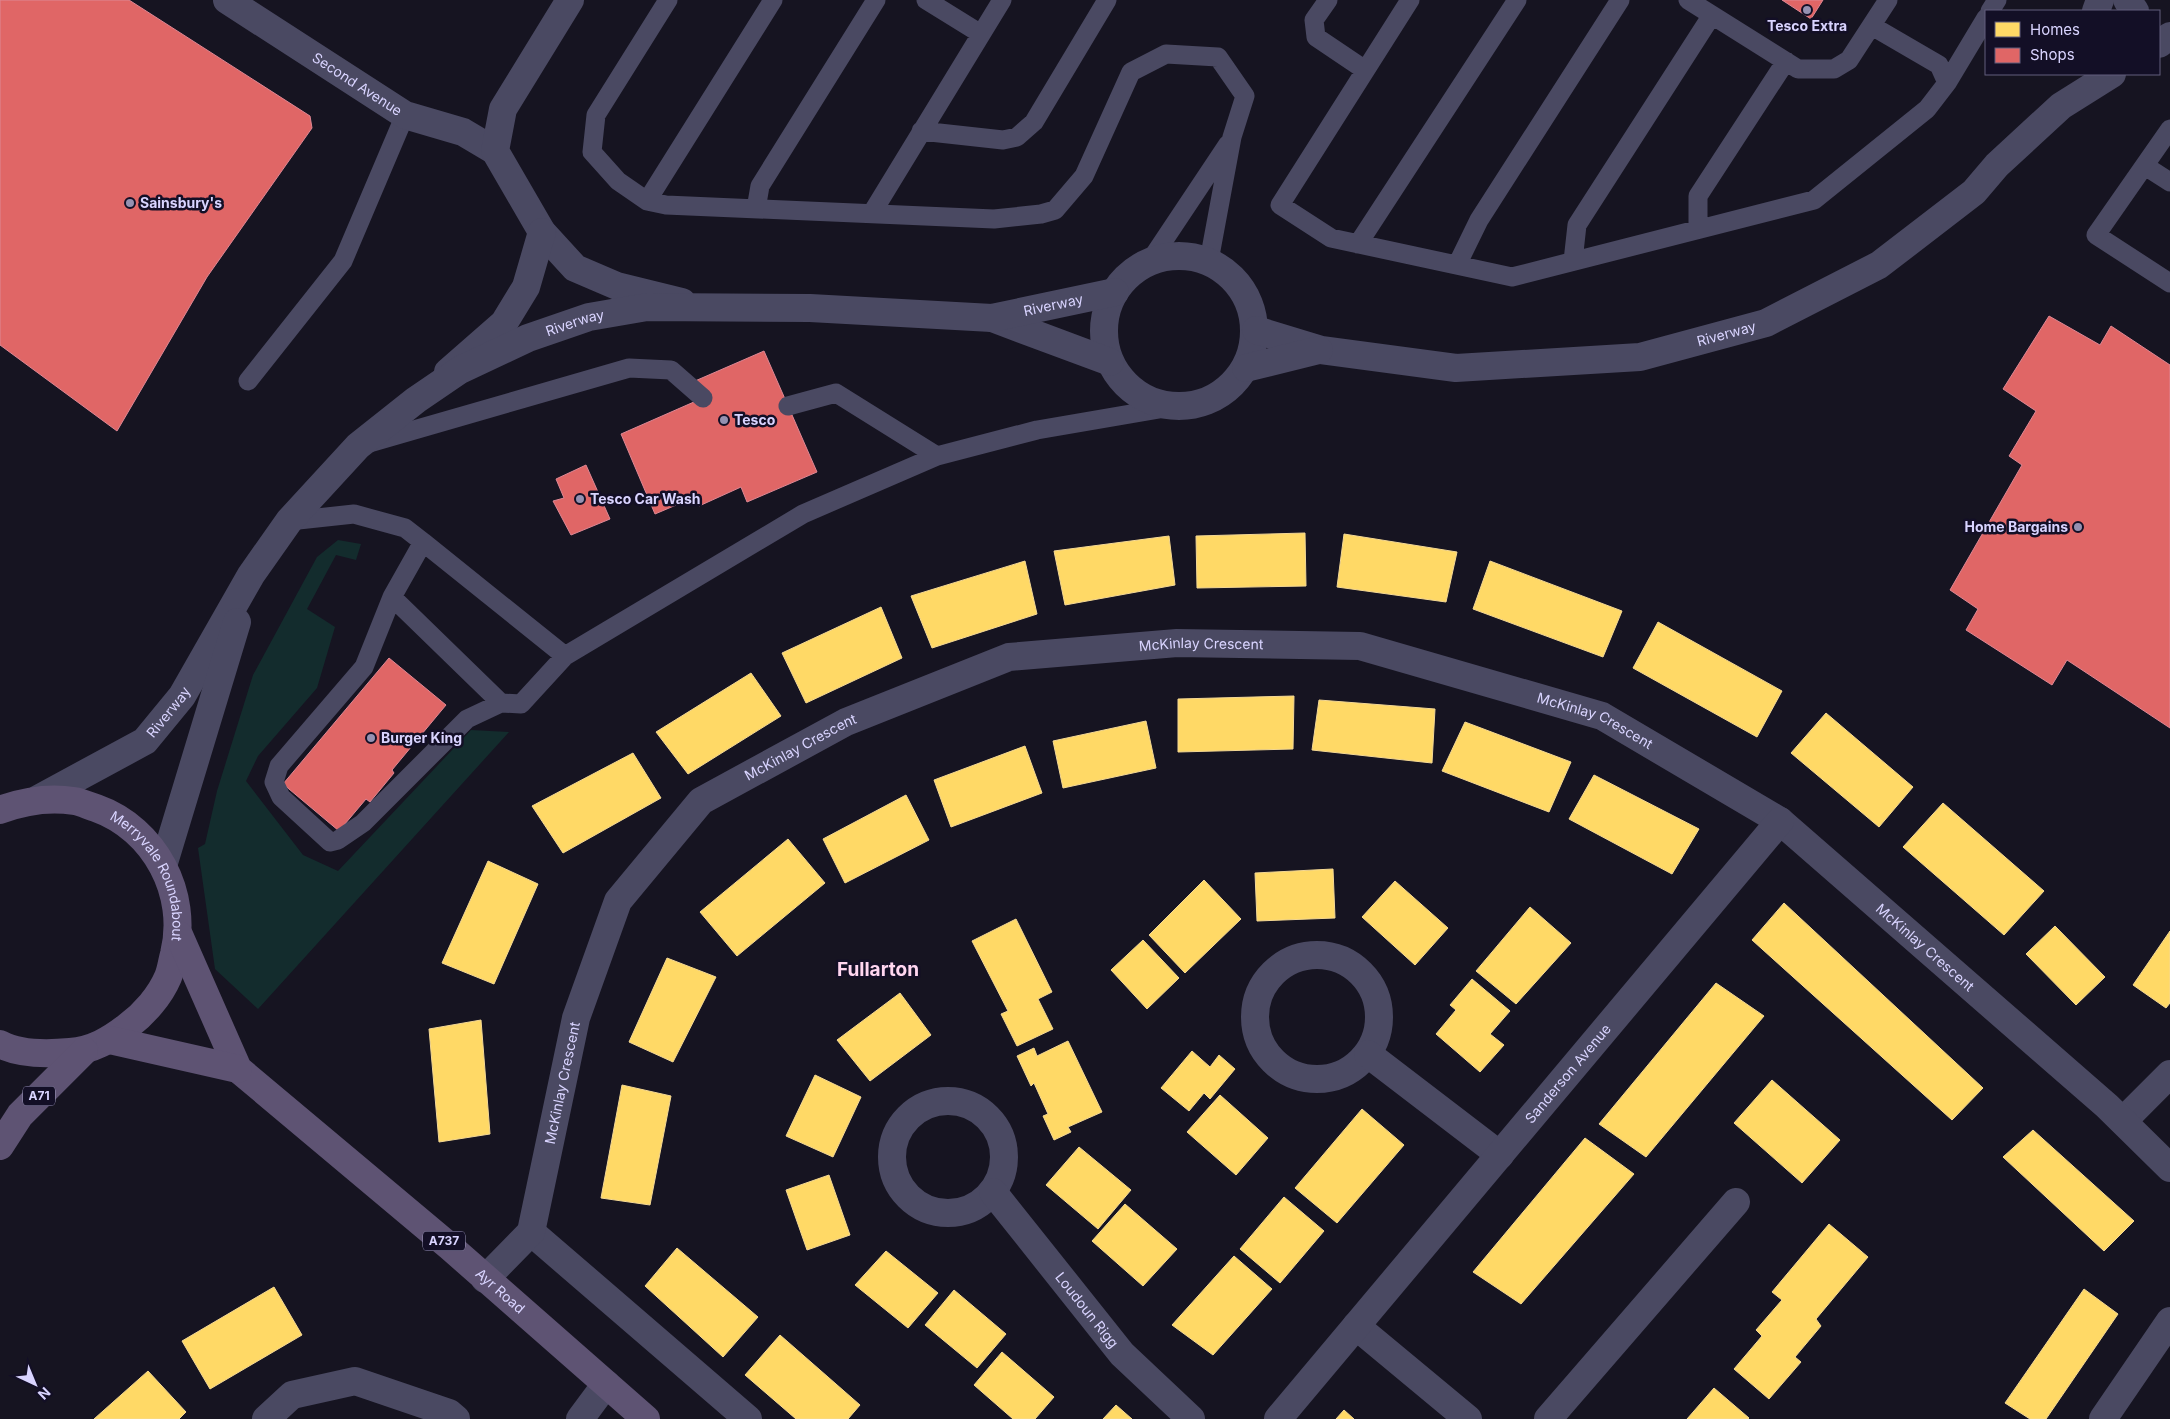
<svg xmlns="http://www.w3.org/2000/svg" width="2170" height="1419" font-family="Inter,sans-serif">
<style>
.green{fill:#132c2d}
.homes{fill:#ffd966;stroke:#f4d894}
.shops{fill:#e06666;stroke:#de8794}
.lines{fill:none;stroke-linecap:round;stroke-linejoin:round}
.service{stroke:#4a4962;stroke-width:19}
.minor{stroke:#4a4962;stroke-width:28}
.tertiary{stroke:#4a4962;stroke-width:28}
.primary{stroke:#5e5373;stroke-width:28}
.poi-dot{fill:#9591b1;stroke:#130f26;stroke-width:2}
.labels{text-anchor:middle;stroke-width:5;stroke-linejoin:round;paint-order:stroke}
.shield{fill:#130f26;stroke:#9e99be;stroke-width:1}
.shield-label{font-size:12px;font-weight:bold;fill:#d9d4ff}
.poi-label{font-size:14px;font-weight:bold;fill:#d9d4ff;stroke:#130f26;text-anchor:start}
.street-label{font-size:14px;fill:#d9d4ff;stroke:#130f26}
.district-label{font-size:19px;font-weight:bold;fill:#ffd6f0;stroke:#130f26}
</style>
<rect width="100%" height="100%" fill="#161421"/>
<!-- green -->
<path class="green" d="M338,540L361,544L356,560L336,555L307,609L335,627L317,688L258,756L246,781L303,855L338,871L471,730L509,732L258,1009L215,969L198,848L205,844L217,791L253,675L317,557Z"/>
<!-- homes -->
<path class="homes" d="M1305,533L1306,586L1197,588L1196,536Z
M1344,534L1457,552L1446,602L1337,587Z
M1169,536L1175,585L1065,605L1054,551Z
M1025,561L1037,614L932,648L911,596Z
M1490,561L1622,611L1603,657L1473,609Z
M881,607L902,658L806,703L782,653Z
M1658,622L1782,691L1757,737L1633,668Z
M751,673L781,716L688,774L656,732Z
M1294,696L1293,749L1178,752V699Z
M1319,700L1435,709L1432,763L1312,750Z
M1826,713L1913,787L1879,827L1791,753Z
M1146,721L1156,768L1063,788L1053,741Z
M1465,722L1571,762L1549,812L1442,771Z
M1025,746L1042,793L951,827L934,780Z
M633,753L661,798L563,853L532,806Z
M1594,775L1699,829L1672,874L1569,819Z
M906,795L929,840L845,883L823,839Z
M1943,803L2044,891L2004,935L1903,847Z
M788,839L825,883L737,956L700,912Z
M488,861L538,884L494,984L442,963Z
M1333,869L1335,918L1257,921L1255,873Z
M1204,880L1241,919L1185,973L1149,935Z
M1395,881L1448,928L1415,965L1362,917Z
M1784,903L1983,1088L1952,1120L1752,940Z
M1530,907L1571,943L1516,1004L1476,971Z
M1016,919L1052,992L1038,999L1053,1029L1017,1046L1001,1014L1008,1011L972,941Z
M2055,926L2105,977L2076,1005L2026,954Z
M2170,931V1003L2166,1008L2133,985Z
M1143,940L1179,978L1147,1009L1111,970Z
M667,958L716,977L673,1062L629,1042Z
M1472,979L1510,1011L1490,1034L1504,1045L1480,1072L1436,1034L1456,1010L1450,1005Z
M1716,983L1764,1016L1646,1157L1599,1124Z
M900,993L931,1035L870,1081L837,1040Z
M481,1020L490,1134L439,1142L429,1029Z
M1068,1041L1102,1112L1068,1127L1071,1132L1054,1140L1043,1116L1048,1114L1034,1083L1031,1086L1017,1056L1034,1048L1037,1056Z
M1192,1051L1210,1067L1219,1055L1235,1069L1210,1099L1204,1093L1189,1111L1161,1088Z
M815,1075L861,1097L833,1157L786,1136Z
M1772,1080L1840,1140L1802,1183L1734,1123Z
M622,1085L671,1096L650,1205L601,1198Z
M1220,1095L1268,1138L1236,1175L1187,1132Z
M1362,1109L1404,1145L1337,1223L1295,1188Z
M2033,1130L2134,1221L2104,1251L2003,1157Z
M1585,1138L1634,1174L1521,1304L1473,1272Z
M1079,1147L1131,1190L1098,1229L1046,1185Z
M829,1175L850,1235L807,1250L786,1190Z
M1284,1197L1324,1231L1280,1283L1240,1249Z
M1125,1204L1177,1249L1143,1286L1092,1241Z
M1829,1224L1868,1257L1816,1319L1821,1326L1795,1357L1801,1362L1769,1399L1734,1369L1762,1336L1756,1330L1782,1300L1772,1292Z
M677,1248L758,1317L723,1357L645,1286Z
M886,1251L938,1293L908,1328L855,1285Z
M1234,1256L1272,1289L1213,1355L1172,1325Z
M274,1287L302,1335L210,1389L182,1341Z
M2084,1289L2118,1314L2046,1419H2030L2005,1403Z
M954,1290L1006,1334L977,1368L925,1325Z
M780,1335L860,1405L848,1419H796L745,1375Z
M1002,1352L1054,1397L1035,1419H1013L974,1385Z
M148,1371L186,1412L179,1419H94Z
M1714,1388L1749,1418L1748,1419H1687Z
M1116,1405L1132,1419H1103Z
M1344,1410L1354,1419H1336Z"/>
<!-- shops -->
<path class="shops" d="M0,0H129L310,116L312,128L207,277L117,431L0,345Z
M1782,0H1823L1811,19Z
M2049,316L2100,345L2111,326L2170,365V728L2067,660L2052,685L1966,630L1978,609L1950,590L2022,465L2009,456L2036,411L2003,389Z
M764,351L817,472L747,502L741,487L699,506L695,497L655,514L621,434L703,398L695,381Z
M586,465L610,519L571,535L553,501L564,498L556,479Z
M389,658L446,705L392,770L394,773L370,802L366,799L339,831L283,784Z"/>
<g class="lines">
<!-- service -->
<path class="service" d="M668,0L596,115L592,152L618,181L647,201L666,205L994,219L1041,214L1055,210L1084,176L1131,72L1166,54L1218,57L1245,96L1232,137L1209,261
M926,0L981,34
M1328,0L1314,20L1316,37L1365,70
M1410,0L1280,205L1331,238L1512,277L1814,200L1927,109L1947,83L1939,65L1872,26
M1688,0L1798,69H1834L1849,60L1888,0
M1990,11L1997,0
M1947,83L1986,18
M2170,129L2096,235L2170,283
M921,131L1003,140L1017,137L1034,122L1107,0
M2145,166L2170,182
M647,201L773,0
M756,209L760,186L876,0
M872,213L1002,0
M1698,229V196L1786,61
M1358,244L1517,0
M1150,261L1228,144
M1573,261L1577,225L1712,15
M1457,265L1479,220L1620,0
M248,381L343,261L405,115
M788,406L836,393L937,456
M369,443L629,368L671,370L703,398
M289,521L354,514L405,528L423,542
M392,597L364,667L279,766L274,782L281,797L330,842L338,840L363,823L467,719L501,703
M565,656L423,542L392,597L501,703L521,704L565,656L803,514L937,456L1037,430L1171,407"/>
<!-- minor -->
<g class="minor">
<path id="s1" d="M227,0L405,115L463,132L495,151"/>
<path d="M570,0L503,109L495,151L542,232L575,268L617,286L682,302"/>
<path d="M448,372L504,323L526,287L542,232"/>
<circle cx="1317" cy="1017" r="62"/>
<path d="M1368,1054L1500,1155"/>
<circle cx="948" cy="1157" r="56"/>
<path d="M2123,1121L2170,1074"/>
<path id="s2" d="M993,1192L1122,1354L1191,1419"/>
<path d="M531,1232L748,1419"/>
<path id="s3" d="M485,1279L531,1232L576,1018L618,901L701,801L846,722L1009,657L1177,643L1360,646L1602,716L1780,821L2107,1106L2170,1168"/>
<path d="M1356,1326L1468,1419"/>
<path d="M266,1419L292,1395L355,1381L449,1413L456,1419"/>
<path d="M580,1419L606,1384"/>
<path id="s4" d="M1278,1419L1780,821"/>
<path d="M1548,1419L1736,1202"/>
<path d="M2103,1419L2170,1321"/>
</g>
<!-- tertiary -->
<g class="tertiary">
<path d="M2127,0L2135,11"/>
<path d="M2096,11L2100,0"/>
<path d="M2159,44L2170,36"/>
<circle cx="1179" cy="331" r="75"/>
<path d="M992,318L1110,362"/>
<path id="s5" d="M1256,330L1321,350L1456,368L1640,357L1766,323L1879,265L1974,192L1997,165L2061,106L2112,74"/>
<path d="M1246,368L1319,350"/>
<path id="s6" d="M38,799L145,741L182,696L251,575L289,521L358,446L416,400L460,370L528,338L589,317L647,307L810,308L992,318L1115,292"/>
<path d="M163,866L237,622"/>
</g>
<!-- primary -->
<g class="primary">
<path id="s7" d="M0,810C24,801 48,797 74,801C81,802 89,806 96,808C155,829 189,894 174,954C172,961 171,970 168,977C160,996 144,1014 128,1026C110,1040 93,1050 70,1052C49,1054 20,1055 0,1044"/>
<path id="s8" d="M179,935L238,1069L449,1246L646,1419"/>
<path d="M110,1040L238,1069"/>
<path d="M0,1146L20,1115L84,1051"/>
</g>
</g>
<!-- markers -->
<g class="poi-dot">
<circle cx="1807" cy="10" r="5"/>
<circle cx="130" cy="203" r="5"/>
<circle cx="724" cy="420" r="5"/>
<circle cx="580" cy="499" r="5"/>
<circle cx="2078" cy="527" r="5"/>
<circle cx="371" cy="738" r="5"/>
</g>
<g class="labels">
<!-- shield labels -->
<g class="shield">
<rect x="23" y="1086.5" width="32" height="19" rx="4"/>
<rect x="423" y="1231.5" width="42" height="19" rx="4"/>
</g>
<g class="shield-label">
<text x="39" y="1100">A71</text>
<text x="444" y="1245">A737</text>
</g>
<!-- poi labels -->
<g class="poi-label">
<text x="1807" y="31" text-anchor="middle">Tesco Extra</text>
<text x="140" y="208">Sainsbury's</text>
<text x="734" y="425">Tesco</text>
<text x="590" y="504">Tesco Car Wash</text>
<text x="2068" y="532" text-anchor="end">Home Bargains</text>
<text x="381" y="743">Burger King</text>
</g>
<!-- street labels -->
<g class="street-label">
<text dy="5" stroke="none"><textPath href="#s1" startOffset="155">Second Avenue</textPath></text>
<text dy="5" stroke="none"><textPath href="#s6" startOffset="1221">Riverway</textPath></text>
<text dy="5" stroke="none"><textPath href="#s6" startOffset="739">Riverway</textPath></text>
<text dy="5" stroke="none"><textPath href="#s5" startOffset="478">Riverway</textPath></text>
<text dy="5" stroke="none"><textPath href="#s3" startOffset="1072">McKinlay Crescent</textPath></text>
<text dy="5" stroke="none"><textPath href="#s6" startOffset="159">Riverway</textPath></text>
<text dy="5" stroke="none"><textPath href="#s3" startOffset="1478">McKinlay Crescent</textPath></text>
<text dy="5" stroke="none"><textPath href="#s3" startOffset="652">McKinlay Crescent</textPath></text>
<text dy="5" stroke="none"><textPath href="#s7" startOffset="191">Merryvale Roundabout</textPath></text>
<text dy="5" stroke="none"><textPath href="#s3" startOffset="1882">McKinlay Crescent</textPath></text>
<text dy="5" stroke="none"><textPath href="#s4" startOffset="451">Sanderson Avenue</textPath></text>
<text dy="5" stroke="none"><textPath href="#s3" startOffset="218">McKinlay Crescent</textPath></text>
<text dy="5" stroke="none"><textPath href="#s8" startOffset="490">Ayr Road</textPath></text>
<text dy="5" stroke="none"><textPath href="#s2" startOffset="151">Loudoun Rigg</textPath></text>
</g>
<!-- district labels -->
<g class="district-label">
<text x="878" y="976">Fullarton</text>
</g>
</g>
<!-- legend -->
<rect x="1985" y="10" width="175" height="65" fill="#130f26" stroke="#625e7d"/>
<rect x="1995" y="22" width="25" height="15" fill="#ffd966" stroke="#625e7d"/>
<text x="2030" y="35" font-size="15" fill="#d9d4ff">Homes</text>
<rect x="1995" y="48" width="25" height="15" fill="#e06666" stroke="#625e7d"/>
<text x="2030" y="60" font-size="15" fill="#d9d4ff">Shops</text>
<!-- north arrow -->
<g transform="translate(35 1384) rotate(136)" stroke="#130f26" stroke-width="4" paint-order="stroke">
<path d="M0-4L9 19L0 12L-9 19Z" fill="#d9d4ff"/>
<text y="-8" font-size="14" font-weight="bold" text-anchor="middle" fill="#d9d4ff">N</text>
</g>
</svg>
